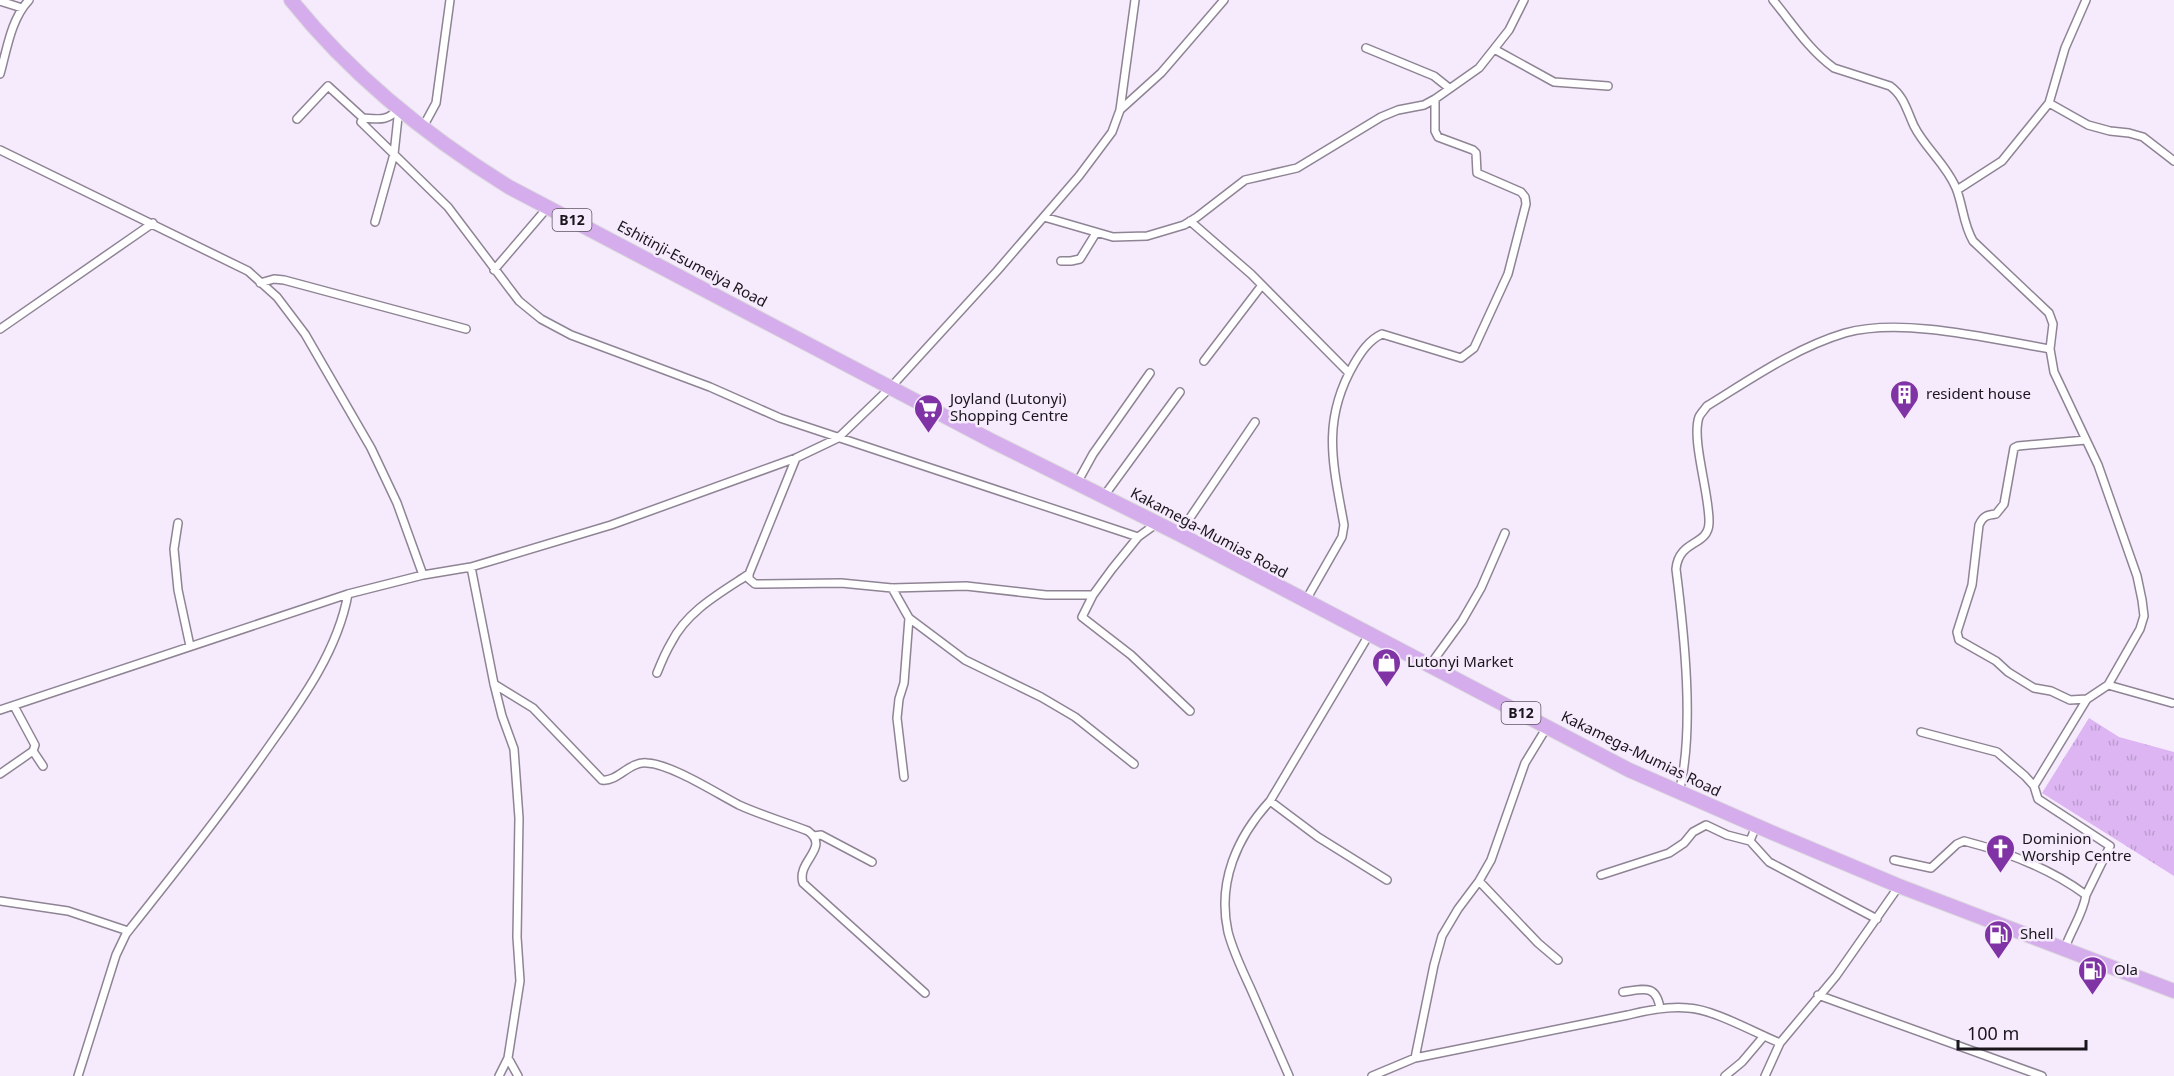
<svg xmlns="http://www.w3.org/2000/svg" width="2174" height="1076" font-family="'Noto Sans',sans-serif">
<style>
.grass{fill:url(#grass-tufts)}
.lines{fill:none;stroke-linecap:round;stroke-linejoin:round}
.street-casing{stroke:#8e8494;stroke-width:10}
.highway-casing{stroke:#dadadb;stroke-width:16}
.street{stroke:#fff;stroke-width:7}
.highway{stroke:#d6adec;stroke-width:14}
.labels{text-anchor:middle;stroke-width:5;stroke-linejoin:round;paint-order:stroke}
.shield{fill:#f6ebfd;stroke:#5c5660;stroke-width:1.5}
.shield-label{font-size:14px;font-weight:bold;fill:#1a161c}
.street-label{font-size:15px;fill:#1a161c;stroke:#f6ebfd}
.poi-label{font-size:15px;fill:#1a161c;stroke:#f6ebfd;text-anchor:start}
</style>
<defs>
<pattern id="grass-tufts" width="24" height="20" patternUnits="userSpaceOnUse" patternTransform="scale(1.5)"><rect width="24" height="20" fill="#dcb5f2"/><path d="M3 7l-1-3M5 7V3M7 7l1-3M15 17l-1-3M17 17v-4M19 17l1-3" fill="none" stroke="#bc9bcf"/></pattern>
</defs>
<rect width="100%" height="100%" fill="#f6ebfd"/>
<!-- grass -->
<path class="grass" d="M2089,718L2119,737L2174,752V876L2042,793Z"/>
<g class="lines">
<defs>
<path id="street" d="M1773,0C1792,23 1809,50 1834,68L1890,86C1904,96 1907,111 1914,126C1925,148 1946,164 1956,188C1963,205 1963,224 1973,241L2049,313L2053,324L2050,349L2054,372L2098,465L2137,576L2142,600L2144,616L2140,629L2108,685
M0,1L22,8
M1366,48L1434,76L1449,88
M1494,49L1554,82L1608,86
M0,74C7,49 11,19 29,0
M2049,103L2088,125L2110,131L2129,133L2143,137L2174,161
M399,108C387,122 379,119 363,118L361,122L448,207L519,301L541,319L571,335L710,387L780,418L1138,537L1156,524
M1120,110L1161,73L1224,0
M297,119L328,86L363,118
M423,127L436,103L450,0
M0,150L248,271L277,297L305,334L371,448L397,503L423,575
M1957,190L2002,161L2049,103L2065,48L2086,0
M1044,217L1113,237L1147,236L1184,225L1197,217L1245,180L1297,168L1381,117L1398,110L1424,105L1435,99L1479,68L1509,30L1524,0
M1190,221L1251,274L1349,373
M375,222L394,154L399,108
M1061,261H1071L1080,259L1096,233
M494,270L548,207
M260,283L274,279L284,280L466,329
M0,329L153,223
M1204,361L1262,285
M2086,440L2018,446L2014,448L2004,504L1996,514C1987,515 1983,516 1979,525L1972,585L1957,632L1959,640L1996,661L2008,672L2034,688L2051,691L2070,700L2087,699
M796,458L749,574V579L755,584L841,583L892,588L966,586L1046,595H1093L1082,617L1131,655L1190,711
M1077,483L1093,454L1150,373
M1104,496L1180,392
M178,523L174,549L178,590L190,646
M1179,534L1255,422
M471,567L494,684L502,716L514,749L519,818L517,937L520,981L508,1058L499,1076
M892,588L909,618L965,660L1041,697L1075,717L1134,764
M1093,595L1112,569L1138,537
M1306,600L1342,537L1344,525C1333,464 1321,421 1354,364C1361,352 1369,340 1382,334L1461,358L1474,348L1508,274L1526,204L1525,197L1521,192L1477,173L1476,153L1473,150L1438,137L1435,131V99
M1430,665L1462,621L1481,588L1505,533
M657,673C661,663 665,653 671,643C687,611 720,593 749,574
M494,684L533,708L602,780C618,782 629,761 647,763C671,764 716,793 739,805C761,815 785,822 808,831C831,848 796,861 803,883L925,993
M14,706L35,745L33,751L43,766
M0,710L348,594L423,575L471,567L611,525L796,458L838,438L891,387L997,271L1079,176L1112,132L1120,110L1135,0
M1921,732L1997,752L2025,776L2034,786L2038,799L2110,846L2086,895
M0,774L33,751
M904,777L897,718L899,699L904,683L909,618
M2034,786L2087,699L2108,685L2172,703
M1679,792C1695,731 1684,632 1676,569C1679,539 1708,547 1709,523C1710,495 1691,440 1699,417C1701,413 1705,409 1707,406C1751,379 1795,348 1845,333C1903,317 1991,339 2050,349
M1270,801L1318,837L1387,880
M1756,826L1750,841L1769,862L1877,919
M814,836L821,835L872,862
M1894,860L1931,868L1957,844L1964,841C2007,852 2051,869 2086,895C2083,914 2071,930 2065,948
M1601,875L1669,853L1684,843L1693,832L1706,825L1727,835L1750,841
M1479,881L1538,943L1558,960
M0,901L68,911L128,931
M1623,992C1644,989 1656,984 1660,1008
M1818,995L2042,1076
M508,1058L518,1076
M1415,1058L1434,965L1442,936L1458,909L1479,881L1491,860L1525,763L1547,727
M78,1076L116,955L126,934C176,871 226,808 272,742C304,697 338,649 348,594
M1289,1076C1276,1047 1263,1017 1250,987C1242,970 1233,951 1228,932C1217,882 1237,837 1270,801L1370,633
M1372,1076L1415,1058L1628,1015C1648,1010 1668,1006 1688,1008C1713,1009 1755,1033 1780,1043
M1725,1076L1742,1062L1764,1036
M1765,1076L1780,1043L1836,976L1899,886"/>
<path id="highway" d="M291,0C351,75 428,137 509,187L992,441L1179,534L1629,770L1773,833L1899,886L2174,991"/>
</defs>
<!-- street casing -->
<use href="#street" class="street-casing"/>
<!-- highway casing -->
<use href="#highway" class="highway-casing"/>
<!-- street -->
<use href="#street" class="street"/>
<!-- highway -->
<use href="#highway" class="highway"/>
</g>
<!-- icons -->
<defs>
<symbol id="building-pin" viewBox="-11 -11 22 30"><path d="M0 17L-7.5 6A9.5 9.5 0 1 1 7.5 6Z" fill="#8033a4" stroke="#f6ebfd"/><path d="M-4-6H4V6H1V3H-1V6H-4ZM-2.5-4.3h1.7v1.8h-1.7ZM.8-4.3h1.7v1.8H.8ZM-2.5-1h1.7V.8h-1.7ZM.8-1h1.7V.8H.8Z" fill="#fff"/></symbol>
<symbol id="supermarket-pin" viewBox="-11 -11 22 30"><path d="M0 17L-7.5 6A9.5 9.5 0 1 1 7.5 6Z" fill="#8033a4" stroke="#f6ebfd"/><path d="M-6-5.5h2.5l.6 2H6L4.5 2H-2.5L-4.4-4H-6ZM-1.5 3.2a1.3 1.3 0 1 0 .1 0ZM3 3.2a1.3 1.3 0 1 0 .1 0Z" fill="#fff"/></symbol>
<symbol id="shop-pin" viewBox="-11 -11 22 30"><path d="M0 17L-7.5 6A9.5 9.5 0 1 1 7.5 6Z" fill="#8033a4" stroke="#f6ebfd"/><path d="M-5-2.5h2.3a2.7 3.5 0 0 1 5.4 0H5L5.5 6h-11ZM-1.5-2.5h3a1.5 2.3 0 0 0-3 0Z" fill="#fff"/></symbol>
<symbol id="church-pin" viewBox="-11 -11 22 30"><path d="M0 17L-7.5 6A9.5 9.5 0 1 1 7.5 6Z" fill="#8033a4" stroke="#f6ebfd"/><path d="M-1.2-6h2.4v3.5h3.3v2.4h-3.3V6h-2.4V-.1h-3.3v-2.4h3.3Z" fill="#fff"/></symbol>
<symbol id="fuel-pin" viewBox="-11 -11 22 30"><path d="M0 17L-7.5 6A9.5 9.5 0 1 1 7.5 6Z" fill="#8033a4" stroke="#f6ebfd"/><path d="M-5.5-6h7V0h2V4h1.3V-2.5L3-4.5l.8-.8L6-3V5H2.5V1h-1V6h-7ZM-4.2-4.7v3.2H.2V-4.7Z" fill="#fff"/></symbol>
</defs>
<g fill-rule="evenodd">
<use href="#building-pin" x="1888" y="378" width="33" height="45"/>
<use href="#supermarket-pin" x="912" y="392" width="33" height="45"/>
<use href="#shop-pin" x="1370" y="646" width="33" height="45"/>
<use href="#church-pin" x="1984" y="832" width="33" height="45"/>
<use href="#fuel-pin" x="1982" y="918" width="33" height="45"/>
<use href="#fuel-pin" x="2076" y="954" width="33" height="45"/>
</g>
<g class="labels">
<!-- shield labels -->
<g class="shield">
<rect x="552.5" y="209" width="39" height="22" rx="4.5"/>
<rect x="1501.5" y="702" width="39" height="22" rx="4.5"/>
</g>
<g class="shield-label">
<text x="572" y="225">B12</text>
<text x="1521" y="718">B12</text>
</g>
<!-- street labels -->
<g class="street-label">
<text transform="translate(692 264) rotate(28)" y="5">Eshitinji-Esumeiya Road</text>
<text transform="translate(1209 533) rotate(28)" y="5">Kakamega-Mumias Road</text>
<text transform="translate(1641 754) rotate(26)" y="5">Kakamega-Mumias Road</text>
</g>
<!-- poi labels -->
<g class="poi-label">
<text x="1926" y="399">resident house</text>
<text x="950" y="404">Joyland (Lutonyi)<tspan x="950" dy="17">Shopping Centre</tspan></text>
<text x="1407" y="667">Lutonyi Market</text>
<text x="2022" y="844">Dominion<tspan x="2022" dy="17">Worship Centre</tspan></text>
<text x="2020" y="939">Shell</text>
<text x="2114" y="975">Ola</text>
</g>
</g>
<!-- scale -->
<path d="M1958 1040v9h128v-9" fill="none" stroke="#1a161c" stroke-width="3"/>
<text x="1967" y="1040" font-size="18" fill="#1a161c" stroke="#f6ebfd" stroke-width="4.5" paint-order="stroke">100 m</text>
</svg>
